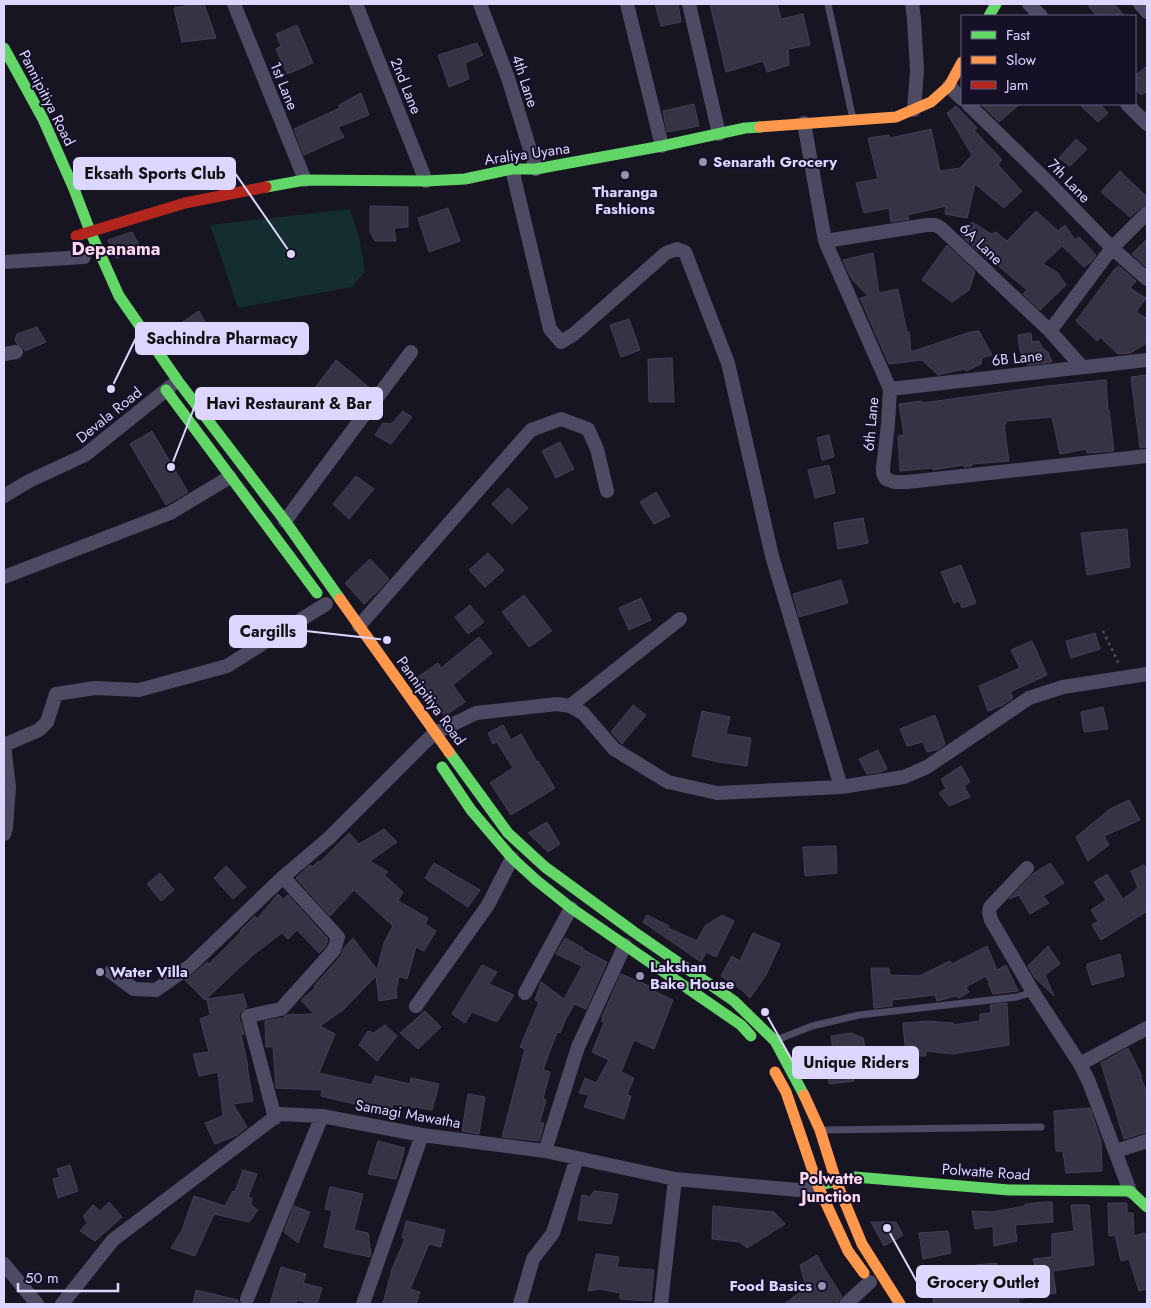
<svg xmlns="http://www.w3.org/2000/svg" width="1151" height="1308" font-family="Jost,sans-serif">
<style>
.green{fill:#132d30}
.building{fill:#363344;stroke:#454056}
.lines{fill:none;stroke-linecap:round;stroke-linejoin:round}
.path{stroke:#485463;stroke-width:2.5;stroke-dasharray:2.5 4;stroke-linecap:butt}
.lane{stroke:#4d4a63;stroke-width:7}
.street{stroke:#4d4a63;stroke-width:14}
.fast{stroke:#63d668;stroke-width:11}
.slow{stroke:#ff974d;stroke-width:11}
.jam{stroke:#b3261e;stroke-width:11}
.poi-dot{fill:#9892b2;stroke:#150f28;stroke-width:2}
.labels{text-anchor:middle;stroke-width:4;stroke-linejoin:round;paint-order:stroke}
.street-label{font-size:15px;fill:#ddd6ff;stroke:#150f28}
.poi-label{font-size:15px;font-weight:bold;fill:#ddd6ff;stroke:#150f28;text-anchor:start}
.neighbourhood-label{font-size:16px;font-weight:bold;fill:#ffd8ee;stroke:#150f28}
.quarter-label{font-size:18px;font-weight:bold;fill:#ffd8ee;stroke:#150f28}
.leader{fill:none;stroke:#ddd6ff;stroke-width:2}
.callout-dot{fill:#ddd6ff;stroke:#150f28;stroke-width:2}
.callout{fill:#ddd6ff;stroke:#ddd6ff;stroke-width:2}
.callout-label{font-size:16px;text-anchor:middle;font-weight:bold;fill:#111}
</style>
<rect width="100%" height="100%" fill="#181522"/>
<!-- green -->
<path class="green" d="M350,209L359,237L365,271L352,287L238,308L210,225Z"/>
<!-- building -->
<path class="building" d="M197,4H204L216,38L182,42L174,8Z
M655,4H678L681,22L661,26Z
M710,4H777L781,19L803,14L810,45L788,49L789,65L767,72L763,61L726,72Z
M1087,4H1114L1125,16H1097Z
M297,25L313,63L287,74L276,49L281,46L276,34Z
M477,43L483,55L465,63L469,79L449,87L438,55Z
M1147,66V91L1141,95L1135,89V76Z
M361,93L369,115L338,127L344,137L304,155L294,129L340,108L339,105Z
M694,104L699,126L667,132L663,111Z
M981,104H1020L999,122Z
M1079,104H1100L1108,113L1098,122Z
M956,106L977,128L974,130L1002,160L998,165L1022,191L1004,208L975,184L967,218L945,214L946,206L907,215L909,219L891,222L889,208L864,213L856,183L878,179L868,138L889,135L890,138L931,129L940,171L960,168L972,155L947,113Z
M1076,139L1087,149L1070,166L1059,158Z
M1120,171L1147,197V204L1141,207L1130,217L1101,192Z
M370,206L408,207V227L394,228L396,241H375L370,232Z
M448,208L460,241L429,252L418,218Z
M1036,211L1058,231L1065,225L1075,240L1079,237L1096,255L1091,262L1084,267L1062,246L1043,264L1057,272L1066,285L1040,310L1023,294L1027,290L990,259L989,261L961,235L972,222L991,234L996,232L1007,241Z
M132,232L142,250L116,258L108,240Z
M1147,239V268L1132,254Z
M947,245L975,272L969,290L952,302L922,280Z
M873,253L879,293L898,289L907,332H909L911,352L970,332L979,331L992,355L982,358L981,364L966,371L964,369L938,375L922,360L889,364L860,298L868,296L851,278L843,260Z
M1119,266L1136,281L1130,288L1146,298L1136,312L1147,319V343L1130,353L1118,354L1100,337L1097,341L1076,321L1114,270Z
M199,311L213,336L192,354L175,327Z
M629,319L640,350L621,357L610,325Z
M37,327L46,342L25,351L22,346L17,344L15,340L17,334Z
M1031,333L1032,342L1039,341L1043,349L1048,352L1052,362L1028,365L1020,351L1018,335Z
M672,358L674,402H649L648,359Z
M336,360L371,389L349,414L312,392Z
M1147,375V447L1140,448L1131,377Z
M1106,380L1108,411L1109,410L1114,451L1087,453L1086,449L1060,454L1052,417L1006,421V424L1004,425L1009,461L972,464V466L964,467L963,465L933,470L932,468L900,471L898,436L904,435L899,404L922,401V403L1047,386Z
M403,411L412,417L391,444L375,435L383,423L391,424Z
M152,431L188,492L166,505L130,444Z
M829,435L834,457L822,460L817,438Z
M560,442L574,469L556,478L542,451Z
M829,465L835,493L815,498L808,470Z
M356,476L374,489L349,519L333,504Z
M508,488L528,508L512,524L492,504Z
M656,492L670,516L654,524L640,502Z
M863,518L868,543L838,549L834,523Z
M1127,529L1130,567L1087,575L1081,533Z
M488,553L504,570L485,587L469,570Z
M370,559L389,579L378,591L364,604L345,583Z
M961,565L976,603L962,608L959,601L954,603L941,572Z
M841,580L848,603L799,617L793,594Z
M524,595L552,631L529,647L502,612Z
M641,598L651,620L629,630L619,608Z
M470,605L484,622L468,634L455,617Z
M1095,633L1100,649L1071,658L1066,641Z
M479,637L492,653L453,685L465,702L445,716L418,677L438,663L441,668Z
M1032,641L1047,675L1010,692L1013,698L1003,705L988,711L979,686L1020,668L1011,650Z
M633,705L646,715L622,744L611,732Z
M1103,707L1108,729L1084,732L1081,712Z
M702,711L730,717L726,734L751,738L747,766L719,762L692,756Z
M935,715L945,744L939,749L927,752L923,742L907,746L900,729Z
M503,725L511,740L521,734L537,762L538,761L555,788L511,815L490,783L513,768L497,742L493,744L488,733Z
M878,750L887,769L880,772L867,774L859,759Z
M961,766L970,782L964,786L970,797L949,806L939,793L946,789L941,779Z
M1129,800L1140,820L1104,836L1109,845L1088,861L1076,837L1110,809Z
M547,822L560,844L548,852L528,833Z
M384,829L397,842L370,861L388,872L384,875L403,892L398,901L428,918L425,924L436,931L424,951L416,947L407,979L399,976L396,990L397,998L379,1001L376,976L343,1010L320,1026L335,1034L319,1073L372,1085L375,1076L410,1084L411,1078L439,1084L432,1110L393,1104L391,1112L355,1102V1104L321,1096L322,1090L276,1088L273,1047H266L265,1021L283,1018L287,1015L314,1014L301,1000L315,988L314,986L341,956L344,948L353,938L377,970L384,943L393,926L354,890L330,916L296,878L310,865L312,867L319,861L320,862L349,833L359,844Z
M836,846L837,873L805,876L803,847Z
M434,863L480,890L468,907L425,878Z
M1050,863L1064,883L1043,896L1049,903L1030,914L1019,895L1009,899L1033,874Z
M1144,865L1147,871V911L1101,940L1092,925L1098,921L1091,910L1106,900L1094,882L1107,874L1123,899L1138,888L1131,871Z
M226,866L246,887L233,899L214,878Z
M160,873L174,890L161,901L147,884Z
M278,894L283,899L288,895L328,939L326,946L319,953L297,930L288,939L282,933L254,954L205,1000L185,980L196,972L207,962L209,964L241,932L240,931L255,916L257,919Z
M647,915L669,926L668,928L697,941L705,926L722,915L734,921L716,957L706,952L701,962L643,922Z
M753,933L780,944L766,975L750,998L742,990L721,976L732,956L740,961Z
M565,938L583,948L582,949L607,962L586,1009L574,1004L568,1016H567L560,1033L557,1032L543,1070L550,1072L543,1099L546,1100L540,1122L544,1123L539,1141L502,1137L525,1049L520,1047L539,1002L535,1000L541,982L564,999L582,966L556,954Z
M987,946L997,970L1006,965L1018,991L993,994L989,985V980L988,981L986,976L966,987L969,992L959,998L956,996L937,1001L935,995L892,1000V1006L874,1008L871,968H889L890,975L919,976L950,961L952,964Z
M1048,946L1060,964L1045,975L1054,996L1035,978L1028,966Z
M1120,954L1124,976L1092,985L1087,968V964Z
M482,965L497,972L489,984L514,995L497,1022L472,1012L465,1023L452,1014Z
M621,974L649,986L648,988L673,1000L654,1049L634,1040L621,1072L634,1078L627,1095L631,1096L624,1119L584,1107L589,1095L579,1093L585,1078L596,1083L609,1060L592,1052L604,1023L601,1021L603,1018L602,1017Z
M243,994L247,1007L239,1013V1018L244,1034L241,1035L248,1066H247L253,1101L233,1104L247,1127L237,1135L215,1144L205,1123L223,1116L218,1072L199,1076L193,1054L209,1052L200,1019L210,1015L207,999Z
M1007,1003L1009,1045L952,1054L926,1051V1056H906L903,1023L928,1021L953,1023V1025L980,1021V1014L991,1013L990,1005Z
M425,1011L441,1027L418,1049L400,1033Z
M385,1025L397,1036L377,1061L359,1045L368,1031L374,1033Z
M851,1033L863,1038L867,1057L853,1061L854,1081L829,1084L826,1066L835,1065L831,1036Z
M1128,1048L1142,1076H1140L1147,1093V1132L1124,1139L1101,1063Z
M468,1094L485,1097L479,1134L462,1131Z
M1090,1108L1101,1141L1102,1171L1066,1173L1063,1151H1056L1054,1111Z
M378,1141L405,1148L396,1179L368,1174Z
M70,1165L78,1191L58,1198L53,1179L60,1177L57,1169Z
M243,1170L257,1174L248,1197L252,1198L251,1205L258,1210L249,1222L214,1214L195,1256L171,1248L182,1230L194,1196L225,1206L233,1191L235,1192Z
M330,1187L363,1194L354,1230L368,1233L371,1255L370,1257L324,1247L332,1211L325,1209Z
M594,1191L618,1194L615,1210L611,1224L578,1220L582,1195L590,1197Z
M109,1202L122,1217L95,1241L80,1231L87,1223L83,1216L93,1205L100,1211Z
M1045,1202H1052L1053,1222L1015,1225L1017,1241L994,1246L993,1226L975,1229L972,1211L992,1212L1025,1206V1204Z
M1108,1203H1125L1127,1204V1213H1133L1134,1236L1145,1233L1147,1243V1289L1139,1291L1129,1259L1121,1261L1115,1235L1109,1236Z
M1071,1205H1089L1094,1265L1053,1271L1056,1293L1018,1299L1020,1304H933L934,1287L958,1288L976,1285L975,1265L997,1263V1281L1033,1278V1274H1037L1033,1259L1052,1257V1234L1074,1231Z
M294,1206L310,1212L298,1243L284,1232Z
M713,1206L774,1212L785,1224L747,1248L740,1242L712,1239Z
M406,1221L445,1230L441,1247L429,1244L410,1289L420,1292L416,1304H383L392,1269L405,1239L402,1238Z
M871,1222H896L903,1235L884,1246Z
M948,1231L951,1253L923,1259L919,1233Z
M596,1254L619,1257L617,1267L654,1270L651,1301L620,1299V1293L600,1289L588,1291Z
M817,1255L825,1270L842,1296L838,1301L837,1304H784L806,1288L800,1265Z
M281,1267L306,1274L303,1283L322,1288L317,1304H312L297,1300L296,1304H270Z
M196,1290L238,1300L239,1304H193Z"/>
<g class="lines">
<!-- path -->
<path class="path" d="M1103,631L1119,664"/>
<!-- lane -->
<path class="lane" d="M828,4L853,119
M779,1039L812,1026L859,1015L1017,997L1033,992
M824,1130L1041,1127"/>
<!-- street -->
<path class="street" d="M234,4L305,180
M356,4L426,181
M480,4L508,78L536,169
M627,4L662,146
M689,4L719,134
M912,4L914,19L917,70L914,110
M1029,4L1041,16
M1140,4L1147,12
M949,86L962,99
M968,104L1048,182L1112,248L1147,279
M1127,104L1147,124
M804,123L825,241L890,389L888,424L883,468V473L886,479L894,482H907L1147,456
M512,169L550,329L561,342L574,334L666,253L677,249L685,252L728,363L772,556L841,787
M825,241L927,225H935L941,228L1050,331L1082,367
M4,262L84,257
M1050,331L1112,248L1147,213
M4,354L16,352
M890,389L1147,360
M4,496L29,481L85,455L171,386
M285,521L411,352
M4,577L170,513L230,477
M359,626L531,430L561,419L588,429L597,449L607,491
M570,706L680,619
M4,834L6,828L9,787L4,745L39,730L47,722L56,694L95,688L139,690L227,666L326,604
M1027,868L990,907L989,912L991,920L1033,992L1080,1064L1089,1082L1130,1191
M111,972L134,989L156,990L190,966L283,877L329,838L425,742L435,733L476,713L557,704L570,706L583,713L614,749L668,782L717,793L841,787L904,777L927,767L1029,698L1063,687L1147,674
M525,993L571,908
M416,1006L488,905L512,858
M1080,1064L1147,1028
M275,1118L248,1016L281,1009L334,950L338,937L283,877
M545,1151L578,1047L625,945
M1116,1151L1147,1141
M4,1264L37,1304
M247,1299L322,1116
M62,1304L113,1240L279,1114L322,1116L422,1135L545,1151L675,1179L798,1190L818,1186
M363,1304L422,1135
M520,1304L533,1259L553,1233L577,1158
M661,1304L675,1179
M846,1304L870,1282"/>
<!-- fast -->
<path class="fast" d="M989,16L996,4
M4,48L43,119L74,189L90,231L119,296L178,381L285,521L340,599
M266,187L305,180L426,181L465,179L512,169H536L662,146L745,128L760,127
M166,390L317,593
M449,752L508,833L545,867L634,932L734,1001L775,1041L804,1095
M442,767L471,810L512,858L536,880L571,908L741,1025L751,1036
M820,1185L855,1177L1009,1190L1130,1191L1147,1207"/>
<!-- slow -->
<path class="slow" d="M760,127L896,117L931,102L949,86L962,62
M340,599L449,752
M775,1072L786,1092L818,1186L848,1251L864,1273
M804,1095L820,1130L836,1181L862,1244L900,1304"/>
<!-- jam -->
<path class="jam" d="M76,236L185,203L266,187"/>
</g>
<!-- markers -->
<g class="poi-dot">
<circle cx="703" cy="162" r="5"/>
<circle cx="625" cy="175" r="5"/>
<circle cx="100" cy="972" r="5"/>
<circle cx="640" cy="976" r="5"/>
<circle cx="822" cy="1286" r="5"/>
</g>
<g class="labels">
<!-- street labels -->
<g class="street-label">
<text transform="translate(525 81) rotate(72)" y="5">4th Lane</text>
<text transform="translate(284 86) rotate(68)" y="5">1st Lane</text>
<text transform="translate(406 86) rotate(68)" y="5">2nd Lane</text>
<text transform="translate(47 98) rotate(63)" y="5">Pannipitiya Road</text>
<text transform="translate(527 154) rotate(-8)" y="5">Araliya Uyana</text>
<text transform="translate(1069 181) rotate(46)" y="5">7th Lane</text>
<text transform="translate(981 244) rotate(44)" y="5">6A Lane</text>
<text transform="translate(1017 358) rotate(-6)" y="5">6B Lane</text>
<text transform="translate(109 415) rotate(-39)" y="5">Devala Road</text>
<text transform="translate(871 424) rotate(-85)" y="5">6th Lane</text>
<text transform="translate(431 701) rotate(54)" y="5">Pannipitiya Road</text>
<text transform="translate(408 1114) rotate(10)" y="5">Samagi Mawatha</text>
<text transform="translate(986 1172) rotate(4)" y="5">Polwatte Road</text>
</g>
<!-- poi labels -->
<g class="poi-label">
<text x="713" y="167">Senarath Grocery</text>
<text x="625" y="197" text-anchor="middle">Tharanga<tspan x="625" dy="17">Fashions</tspan></text>
<text x="650" y="972">Lakshan<tspan x="650" dy="17">Bake House</tspan></text>
<text x="110" y="977">Water Villa</text>
<text x="812" y="1291" text-anchor="end">Food Basics</text>
</g>
<!-- neighbourhood labels -->
<g class="neighbourhood-label">
<text x="831" y="1184">Polwatte<tspan x="831" dy="18">Junction</tspan></text>
</g>
<!-- quarter labels -->
<g class="quarter-label">
<text x="116" y="255">Depanama</text>
</g>
</g>
<!-- callouts -->
<path class="leader" d="M291 254L235 173M111 389L136 338M171 467L196 403M387 640L306 631M765 1012L793 1062M887 1228L917 1282"/>
<g class="callout-dot">
<circle cx="291" cy="254" r="5"/>
<circle cx="111" cy="389" r="5"/>
<circle cx="171" cy="467" r="5"/>
<circle cx="387" cy="640" r="5"/>
<circle cx="765" cy="1012" r="5"/>
<circle cx="887" cy="1228" r="5"/>
</g>
<g class="callout">
<rect x="74" y="158" width="161" height="31" rx="5"/>
<rect x="136" y="323" width="172" height="31" rx="5"/>
<rect x="196" y="388" width="186" height="31" rx="5"/>
<rect x="230" y="616" width="76" height="31" rx="5"/>
<rect x="793" y="1047" width="125" height="31" rx="5"/>
<rect x="917" y="1266" width="132" height="31" rx="5"/>
</g>
<g class="callout-label">
<text x="155" y="179">Eksath Sports Club</text>
<text x="222" y="344">Sachindra Pharmacy</text>
<text x="289" y="409">Havi Restaurant &amp; Bar</text>
<text x="268" y="637">Cargills</text>
<text x="856" y="1068">Unique Riders</text>
<text x="983" y="1288">Grocery Outlet</text>
</g>
<!-- border -->
<rect width="1151" height="1308" fill="none" stroke="#ddd6ff" stroke-width="10"/>
<!-- legend -->
<rect x="961" y="15" width="175" height="90" fill="#150f28" stroke="#655f7e"/>
<rect x="971" y="31" width="25" height="8" fill="#63d668" stroke="#655f7e"/>
<text x="1006" y="40" font-size="15" fill="#ddd6ff">Fast</text>
<rect x="971" y="56" width="25" height="8" fill="#ff974d" stroke="#655f7e"/>
<text x="1006" y="65" font-size="15" fill="#ddd6ff">Slow</text>
<rect x="971" y="81" width="25" height="8" fill="#b3261e" stroke="#655f7e"/>
<text x="1006" y="90" font-size="15" fill="#ddd6ff">Jam</text>
<!-- scale -->
<path d="M18 1283v8h100v-8" fill="none" stroke="#ddd6ff" stroke-width="2.5"/>
<text x="25" y="1283" font-size="15" fill="#ddd6ff" stroke="#150f28" stroke-width="4" paint-order="stroke">50 m</text>
</svg>
